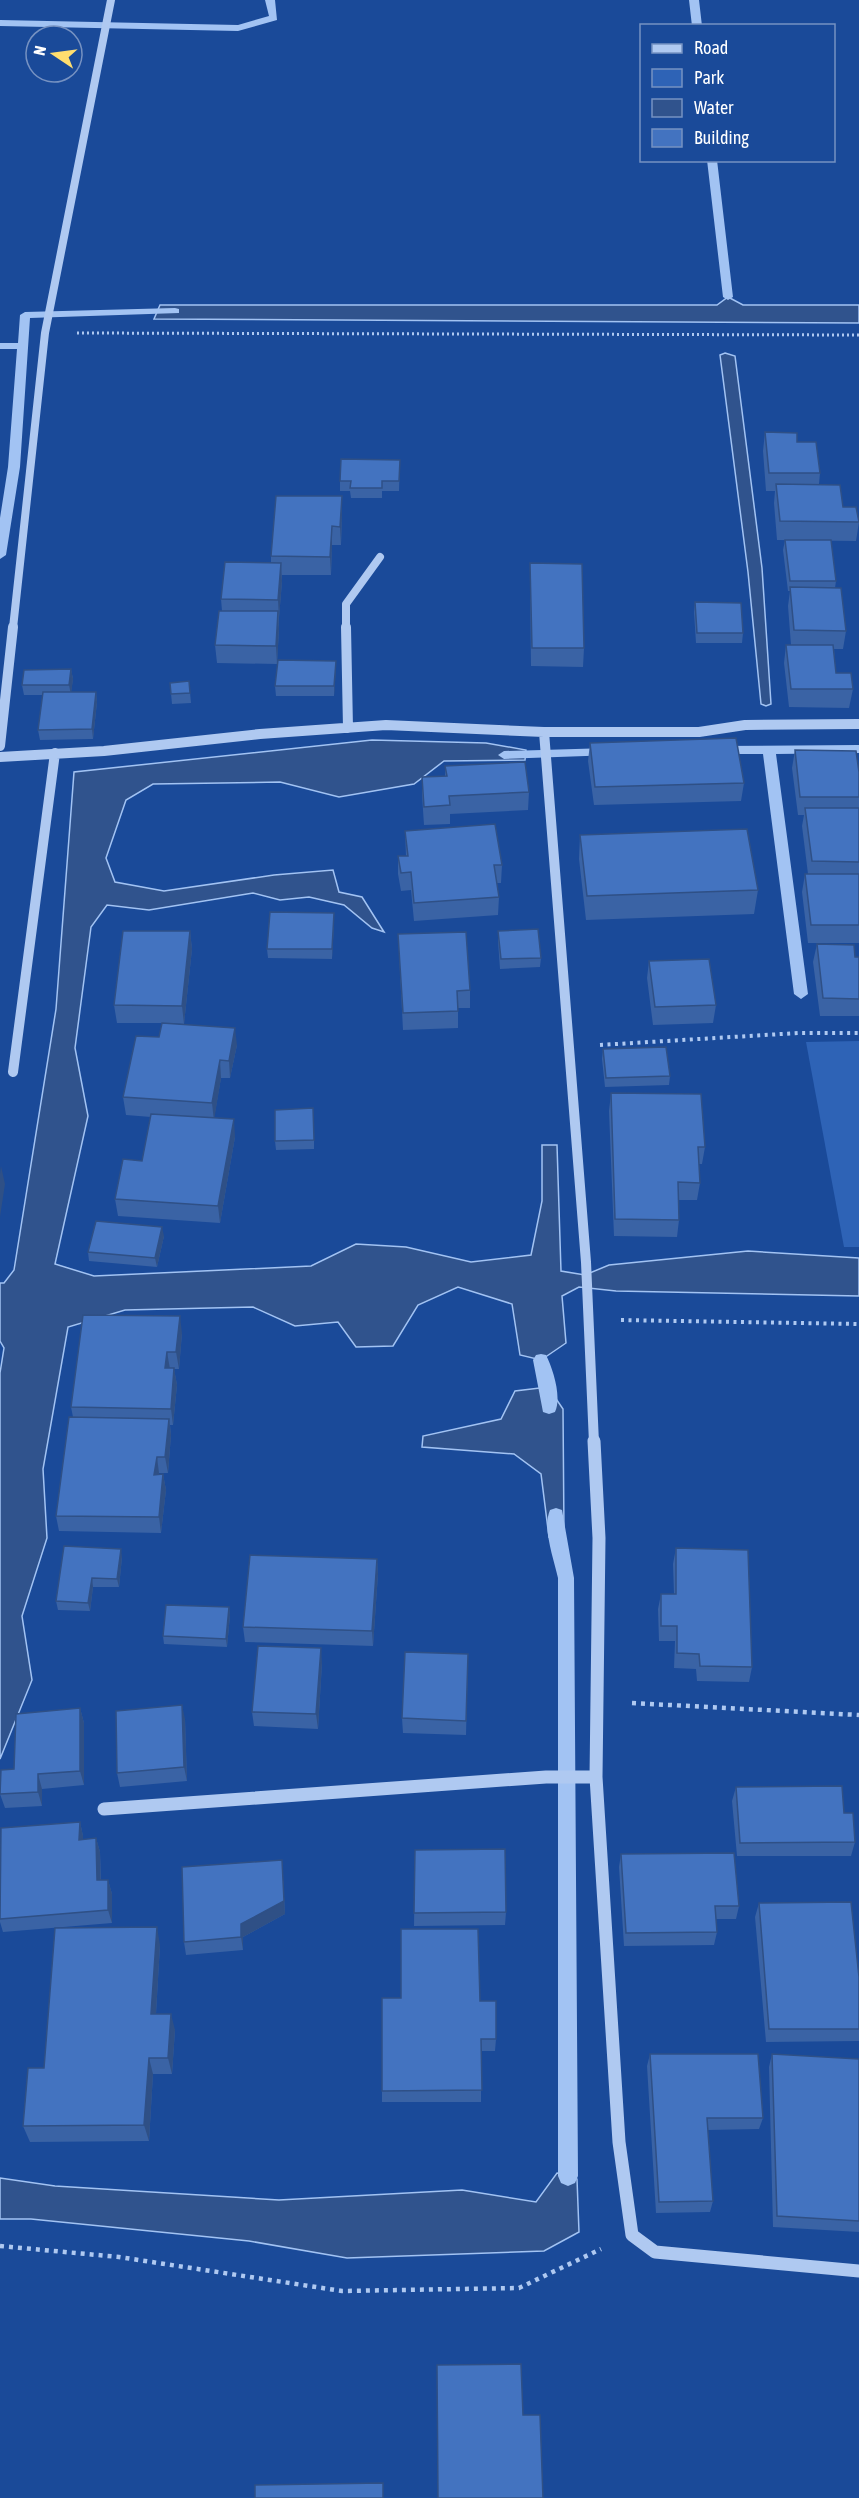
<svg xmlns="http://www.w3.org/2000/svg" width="859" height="2498" font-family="'Asap Condensed',sans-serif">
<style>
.green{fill:#2e63b6}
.water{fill:#30538d;stroke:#a2c3f3;stroke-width:1.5}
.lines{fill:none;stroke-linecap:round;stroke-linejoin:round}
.stream{fill:#a2c3f3;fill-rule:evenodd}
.path-far2{stroke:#afc9f1;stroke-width:3;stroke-dasharray:2 3;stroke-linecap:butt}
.path-far1{stroke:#afc9f1;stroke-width:4;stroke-dasharray:3 4.5;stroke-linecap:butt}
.path{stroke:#afc9f1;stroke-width:4.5;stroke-dasharray:4 5;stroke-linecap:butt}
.minor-far2{stroke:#afc9f1;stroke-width:8}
.minor-far1{stroke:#afc9f1;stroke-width:10}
.minor{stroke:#afc9f1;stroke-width:13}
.wall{fill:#3a63a5}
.shaded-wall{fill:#2f5086}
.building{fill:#4373c0;stroke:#2f5086;stroke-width:1.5}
</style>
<rect width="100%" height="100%" fill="#1a4a99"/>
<!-- green -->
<path class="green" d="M859,1041V1247H844L806,1042Z"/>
<!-- water -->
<path class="water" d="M728,297L743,305H859V323L154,319L160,305H717Z
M725,353L735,356L762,568L771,704L766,706L761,704L748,572L720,355Z
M372,740L486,743L526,750L525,760L444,761L414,784L339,797L280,782L153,784L126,800L106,858L115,882L164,891L274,875L333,870L339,892L362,897L384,932L372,928L344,905L309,897L280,900L253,893L149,910L107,905L91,927L75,1048L88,1116L55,1264L94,1276L311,1266L356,1244L406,1247L471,1262L531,1255L542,1201V1145H557L561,1271L585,1275L609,1265L748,1251L859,1258V1296L616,1291L579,1287L562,1296L566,1343L541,1360L520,1355L512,1304L458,1287L418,1305L393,1346L356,1347L338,1322L295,1326L253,1307L125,1310L68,1327L43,1469L47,1538L22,1616L32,1680L0,1759V1373L4,1348L0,1341V1283H4L14,1270L56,1009L74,772Z
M548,1387L563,1409L564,1533L549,1537L541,1474L514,1454L422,1447L423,1436L501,1419L515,1391Z
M557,2173L577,2179L579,2232L544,2251L347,2258L249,2241L31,2219H0V2178L55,2186L279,2200L462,2190L536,2202Z"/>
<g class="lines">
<!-- stream -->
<path class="stream" d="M265,0H275L277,20L238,31L0,26V20L238,25L269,16Z
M689,0H699L702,26H692Z
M707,160H717L733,297L728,300L723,297Z
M175,308L179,309V313L30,318L20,467L6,555L0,559V518L8,467L17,349H0V343H18L20,315L25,312Z
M859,745V753L776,754L808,994L801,999L794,994L763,754H717L711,750L717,746Z
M609,748L614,749L615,752L614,755L504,759L498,755L504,751Z
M541,1354L546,1355C553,1369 562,1397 555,1412L549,1414L543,1412L533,1360L536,1355Z
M556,1508L562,1510L574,1578L578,2176L575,2183L568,2186L561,2183L558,2176V1578C554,1559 542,1528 550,1510Z"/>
<!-- path-far2 -->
<path class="path-far2" d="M77,333L859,335"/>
<!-- path-far1 -->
<path class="path-far1" d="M600,1045L798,1033H859
M621,1320L859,1324"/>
<!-- path -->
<path class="path" d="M632,1703L859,1715
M0,2246L119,2257L342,2291L519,2288L601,2249"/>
<!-- minor-far2 -->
<path class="minor-far2" d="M13,628L45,333L111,0
M346,628V604L380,557"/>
<!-- minor-far1 -->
<path class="minor-far1" d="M346,627L348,728
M544,732L586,1262L594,1443
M0,746L13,627
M0,757L104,751L260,734L386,725L544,732H699L745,725L859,724
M13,1072L55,753"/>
<!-- minor -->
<path class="minor" d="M594,1441L599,1538L596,1777L619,2142L632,2235L655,2252L859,2271
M104,1809L546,1777H596"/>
</g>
<!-- wall -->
<path class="wall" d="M765,432L797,442L820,473L819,484L859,522L856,541L777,540L774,503L775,491H766L763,451Z
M400,460L399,491H382V498H351L350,491H340V481Z
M342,515L341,545H332L331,575H282V581L279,618V629L277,664L217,663L215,645L222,611L221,599L271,563V556Z
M785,540L836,581L835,588L846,631L843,649H834L836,673L853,689L849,708L789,707L784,663L786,645H791L788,606L790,591H788L783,550Z
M530,563L584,648L583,667L531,666L530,582Z
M695,602L743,633L742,643H696L694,612Z
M336,661L334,696H276L275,686Z
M71,669L73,679L71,692H96L97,702L93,739L40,740L38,730L43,695H24L22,685Z
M189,681L191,703L172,704L170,683Z
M590,743L744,783L741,801L594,805L588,761Z
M795,750L859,772V943H808L802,892L805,874H808L802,826L804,815H798L792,768Z
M445,766L529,792L528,810L450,814V824L424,825L422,795V777L445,776Z
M405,831L502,865L501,883H497L499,897L498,915L414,921L411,890L401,891L398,874V856H406Z
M580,835L758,890L754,914L586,920L579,859Z
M334,923L332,959L268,958L267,949Z
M190,931L192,949L184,1024L168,1023L237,1045L230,1078H221L214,1118L235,1137L220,1223L118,1216L115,1199L142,1161L151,1117L126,1115L123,1097L159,1037L162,1023H117L114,1005Z
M498,931L541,958L540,967L500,969L498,941Z
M398,934L470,990V1008H458V1028L403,1030Z
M817,944L855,957H859V1016H820L813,962Z
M649,961L716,1005L713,1023L653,1025L647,978Z
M603,1049L670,1076L669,1085L605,1087L602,1059Z
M611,1093L705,1147L702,1164H699L700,1183L697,1200H678L679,1220L677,1237L614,1236L609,1111Z
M314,1118V1149L276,1150L275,1141Z
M164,1236L157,1267L89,1261L88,1252Z
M182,1333L179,1369H174L177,1385L173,1425H170L171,1435L168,1473H159V1474H163L166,1490L161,1533L59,1531L56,1516L73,1417L71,1407Z
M676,1548L752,1667L749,1682L697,1681L696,1669L674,1668L675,1641H659L658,1609L661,1594H674L673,1564Z
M122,1557L119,1587H93L90,1611L58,1610L56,1601Z
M377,1559L378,1574L373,1646L245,1642L243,1627Z
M229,1607L230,1615L227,1647L164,1644L163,1636Z
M468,1654L466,1735L403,1733L402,1718Z
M322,1663L318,1729L254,1726L252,1712Z
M80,1708L84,1723V1785L42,1789V1806L5,1808L0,1794L14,1769Z
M185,1719L187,1781L120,1787L117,1773Z
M736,1787L844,1813L855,1842L851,1856H737L732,1801Z
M80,1822L83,1836V1840L96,1838L100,1852L101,1880H108L112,1894V1923L3,1932L0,1922V1865Z
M415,1850L506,1912L505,1925L414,1926Z
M621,1854L739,1906L736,1919H716L717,1932L714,1945L624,1946L619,1867Z
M282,1860L285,1914L243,1937V1950L186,1955L184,1942Z
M759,1903L859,1977V2041L766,2042L755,1917Z
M160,1945L156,2014L175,2030L172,2074H153L149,2141L30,2142L23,2126L44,2068Z
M480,2001L496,2039L495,2051H481V2102H382V2091Z
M650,2054L763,2118L759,2129L708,2130L713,2201L710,2212L656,2213L647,2066Z
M772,2054L859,2059V2232L773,2227L769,2067Z"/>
<!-- shaded-wall -->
<path class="shaded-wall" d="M342,496V515L341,545L340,527Z
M332,526V545L331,575L330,557Z
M281,563L282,581L279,618L278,600Z
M278,611L279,629L277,664L276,646Z
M336,661V670L334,696V686Z
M71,669L73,679L71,695L69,685Z
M96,692L97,702L93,739L92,729Z
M334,913V923L332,959V949Z
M190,931L192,949L184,1024L182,1006Z
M235,1028L237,1045L230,1078L229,1061Z
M220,1060L221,1078L214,1121L212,1103Z
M234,1119L235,1137L220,1223L218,1206Z
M1,1166L5,1184L0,1217V1174Z
M162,1227L164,1236L157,1267L155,1258Z
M180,1316L182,1333L179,1369L176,1352Z
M167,1352L170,1369L165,1368Z
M174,1368L177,1385L173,1425L171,1409Z
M169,1419L171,1435L168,1473L165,1457Z
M157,1457L159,1473L157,1490L154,1475Z
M163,1474L166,1490L161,1533L159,1517Z
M121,1549L122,1557L119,1587L117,1579Z
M377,1559L378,1574L373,1646L372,1631Z
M92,1578L93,1587L90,1611L88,1603Z
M229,1607L230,1615L227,1647L226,1639Z
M321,1648L322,1663L318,1729L316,1714Z
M182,1705L185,1719L187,1781L184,1767Z
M80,1708L84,1723V1785L80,1771Z
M38,1774L42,1789V1806L38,1792Z
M80,1822L83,1836V1854L79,1840Z
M96,1838L100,1852L101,1894L97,1880Z
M282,1860L285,1914L243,1937V1950L241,1937V1924Z
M108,1880L112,1894V1923L108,1910Z
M157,1927L160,1945L155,2030L151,2014Z
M171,2014L175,2030L172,2074L168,2058Z
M149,2058L153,2074L149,2141L144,2125Z"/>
<!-- building -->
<path class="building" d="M765,432L797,433V442H816L820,473H769Z
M341,459L400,460L399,481H382V488H350L351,481H340Z
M776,484L840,485L843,507H856L859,522L780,521Z
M276,496H342L340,527L332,526L330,557L271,556Z
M785,540H831L836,581H790Z
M225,562L281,563L278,600L221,599Z
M530,563L582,564L584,648H532Z
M790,587L841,588L846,631L794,630Z
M695,602L741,603L743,633H697Z
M219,611H278L276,646L215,645Z
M786,645H833L836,673H851L853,689H791Z
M278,660L336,661L334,686H275Z
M71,669L69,685H22L24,670Z
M189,681L190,693L171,694L170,683Z
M43,692H96L92,729L38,730Z
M736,738L744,783L595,787L590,743Z
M795,750L856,751L859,772V797H800Z
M525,762L529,792L449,796L450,805L424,807L422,777L447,776L445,766Z
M805,808H859V862L812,861Z
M495,824L502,865H494L499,897L414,903L411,872L401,873L398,856H408L405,831Z
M747,829L758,890L587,896L580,835Z
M805,874H859V925H811Z
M270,912L334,913L332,949H267Z
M538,929L541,958L501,959L498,931Z
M123,931H190L182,1006L114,1005Z
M466,932L470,990L457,991L458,1011L403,1013L398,934Z
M817,944L854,945L855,957H859V999L823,998Z
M709,959L716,1005L655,1007L649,961Z
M162,1023L235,1028L229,1061L220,1060L212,1103L123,1097L136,1036L159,1037Z
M666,1047L670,1076L606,1078L603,1049Z
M611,1093L701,1094L705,1147H698L700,1183L678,1182L679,1220L615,1219Z
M313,1108L314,1140L275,1141V1110Z
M151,1114L234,1119L218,1206L115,1199L123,1159L142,1161Z
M96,1221L162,1227L155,1258L88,1252Z
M83,1315L180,1316L176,1352H167L165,1368H174L171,1409L71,1407Z
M69,1417L169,1419L165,1457H157L154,1475L163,1474L159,1517L56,1516Z
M64,1546L121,1549L117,1579L92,1578L88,1603L56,1601Z
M676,1548L748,1550L752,1667L700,1666L699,1654L677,1653V1626H661V1594H676Z
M250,1555L377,1559L372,1631L243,1627Z
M166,1605L229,1607L226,1639L163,1636Z
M258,1646L321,1648L316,1714L252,1712Z
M405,1652L468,1654L466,1721L402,1718Z
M182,1705L184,1767L117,1773L116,1711Z
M80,1708V1771L38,1774V1792L0,1794L1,1770L14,1769L16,1714Z
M842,1786L844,1813H853L855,1842L740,1843L736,1787Z
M80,1822L79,1840L96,1838L97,1880H108V1910L0,1919L1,1828Z
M505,1849L506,1912L414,1913L415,1850Z
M734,1853L739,1906H715L717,1932L626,1933L621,1854Z
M282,1860L284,1901L241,1924V1937L184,1942L182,1867Z
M851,1902L859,1977V2029H769L759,1903Z
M157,1927L151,2014H171L168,2058H149L144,2125L23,2126L28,2068H44L55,1928Z
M401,1929H478L480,2001H496V2039H481L482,2090L382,2091V1998H401Z
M650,2054H758L763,2118H707L713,2201L659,2202Z
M772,2054L859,2059V2221L777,2216Z
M521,2364L523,2415H540L543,2498H438L437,2365Z
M383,2483V2498H255V2485Z"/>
<!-- legend -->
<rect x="640" y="24" width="195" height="138" fill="#1a4a99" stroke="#7692c2" stroke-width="1.5"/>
<rect x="652" y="44" width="30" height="9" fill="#afc9f1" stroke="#7692c2" stroke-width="1.5"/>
<text x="694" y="54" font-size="18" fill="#ffffff">Road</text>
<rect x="652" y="69" width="30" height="18" fill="#2e63b6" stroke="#7692c2" stroke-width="1.5"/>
<text x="694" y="84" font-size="18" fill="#ffffff">Park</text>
<rect x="652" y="99" width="30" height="18" fill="#30538d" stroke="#7692c2" stroke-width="1.5"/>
<text x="694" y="114" font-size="18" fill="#ffffff">Water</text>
<rect x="652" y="129" width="30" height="18" fill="#4373c0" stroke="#7692c2" stroke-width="1.5"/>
<text x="694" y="144" font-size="18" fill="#ffffff">Building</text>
<!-- north arrow -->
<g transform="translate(54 54) rotate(283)"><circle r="28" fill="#1a4a99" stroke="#7692c2" stroke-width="1.5"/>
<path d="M0-4.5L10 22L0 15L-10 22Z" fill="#ffde6f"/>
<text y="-9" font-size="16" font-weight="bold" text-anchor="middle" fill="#ffffff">N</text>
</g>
</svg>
